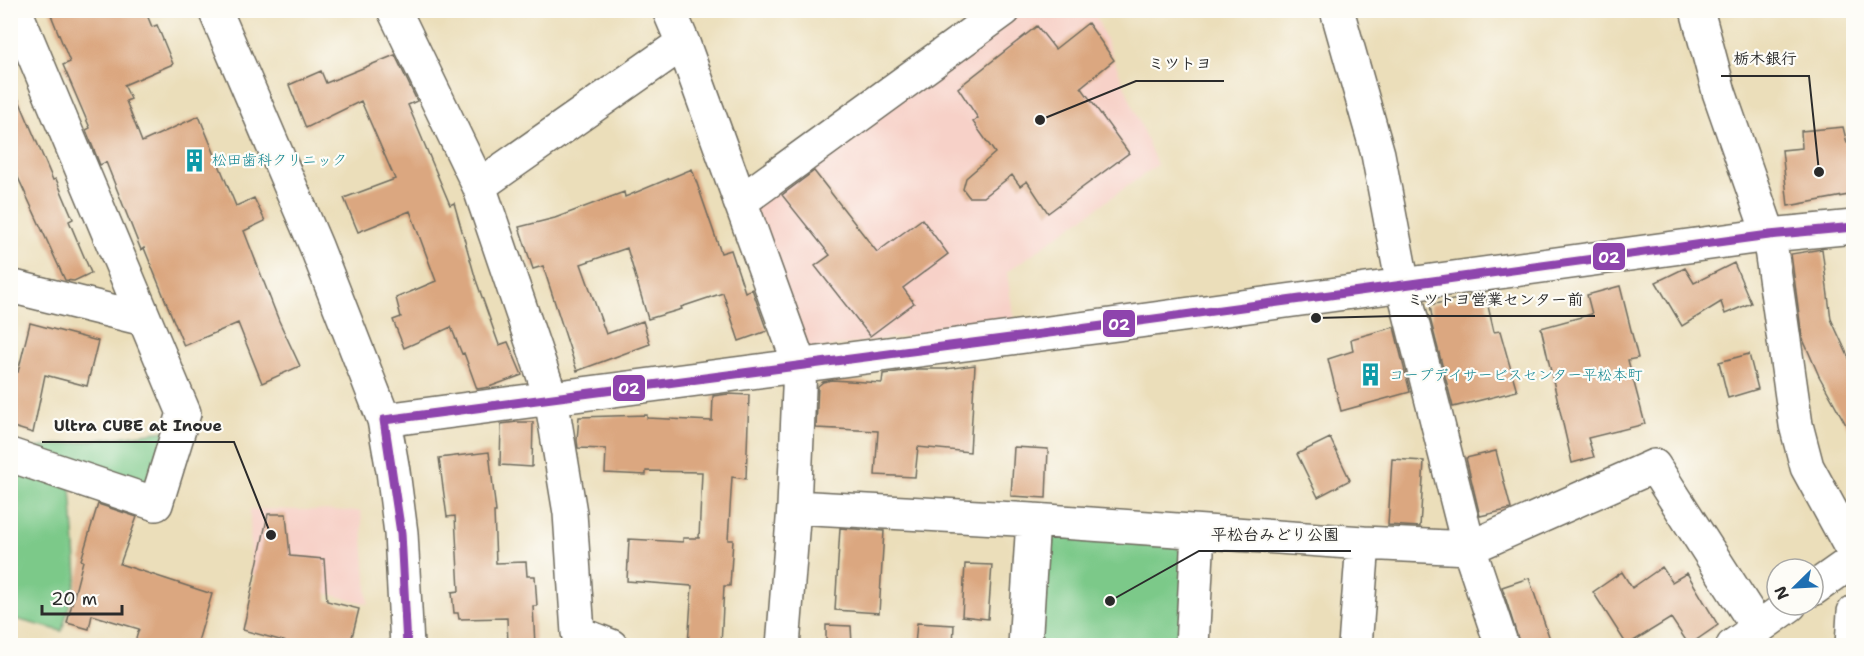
<svg xmlns="http://www.w3.org/2000/svg" width="1864" height="656" font-family="'Shantell Sans','Klee One',sans-serif">
<style>
.built{fill:#f7d1c8}
.green{fill:#7bc989;stroke:#537a5a;stroke-width:1.5}
.building{fill:#dba780}
.lines{fill:none;stroke-linecap:round;stroke-linejoin:round}
.minor-casing{stroke:#6e6a5d;stroke-width:36}
.minor{stroke:#fff;stroke-width:33}
.bus-1-casing{stroke:#fdfcf7;stroke-width:14}
.bus-1{stroke:#8e44ad;stroke-width:9}
.labels{text-anchor:middle;stroke-width:4.5;stroke-linejoin:round;paint-order:stroke}
.culture-label{font-size:15px;fill:#0d838f;stroke:#fdfcf7;text-anchor:start}
.leader{fill:none;stroke:#2b2b2b;stroke-width:2}
.callout-dot{fill:#2b2b2b;stroke:#fdfcf7;stroke-width:2}
.callout-label{font-size:16px;text-anchor:middle;font-weight:bold;fill:#2b2b2b;stroke:#fdfcf7;stroke-width:4.5;stroke-linejoin:round;paint-order:stroke}
.line-badge{stroke:#fdfcf7;stroke-width:2}
.badge-label{font-size:16px;text-anchor:middle;font-weight:bold;fill:#fff}
</style>
<rect width="100%" height="100%" fill="#fdfcf7"/>
<filter id="ink" filterUnits="userSpaceOnUse"><feTurbulence type="fractalNoise" baseFrequency=".0167" numOctaves="2"/><feDisplacementMap in="SourceGraphic" scale="12" xChannelSelector="R" yChannelSelector="G"/><feConvolveMatrix kernelMatrix="1 2 1 2 8 2 1 2 1" color-interpolation-filters="sRGB"/></filter>
<filter id="wash" filterUnits="userSpaceOnUse"><feTurbulence type="fractalNoise" baseFrequency=".008" numOctaves="4" result="noise"/><feDisplacementMap in="SourceGraphic" scale="24" xChannelSelector="R" yChannelSelector="G"/><feGaussianBlur stdDeviation="1.35" result="paint"/><feColorMatrix in="noise" values="0 0 0 0 0 0 0 0 0 0 0 0 0 0 0 0 0 1.4 0 .05"/><feComposite in="paint" operator="in"/></filter>
<g filter="url(#wash)">
<rect width="100%" height="100%" fill="#ebdeba"/>
<!-- built -->
<path class="built" d="M1020,11H1094L1157,165L1007,272L1014,321L809,350L753,207Z
M250,509L361,511L368,604L251,574Z"/>
<!-- green -->
<path class="green" d="M166,431L144,487L26,449Z
M11,465L71,488L77,577L62,631L11,618Z
M1060,535L1174,544L1185,557L1180,645L1036,646L1040,543Z"/>
<g id="blocks">
<!-- building -->
<path class="building" d="M49,10H145L152,27L157,25L173,64L124,85L131,99L126,101L142,142L199,116L236,206L254,198L265,221L244,231L279,321L300,366L262,383L238,323L184,346L144,248L141,250L106,162L100,165L86,130L90,128L63,65L70,62Z
M1088,23L1114,60L1081,87L1129,153L1048,213L1027,181L1020,186L1012,175L984,197H969L963,189L966,178L995,153L973,122L978,118L958,88L1037,26L1055,49Z
M395,55L417,101L408,105L450,205L454,203L476,280L499,345L508,342L522,375L489,387L477,389L464,353L462,354L451,327L404,348L393,320L401,317L396,298L436,281L410,211L358,232L344,198L395,179L361,101L306,128L289,85L321,71L326,83Z
M10,79L53,180L56,179L73,219L69,221L91,273L74,281L65,280L10,160Z
M1843,127L1847,143L1854,142V194L1788,206L1782,150L1802,148L1801,131Z
M692,169L721,253L731,250L745,292L752,289L767,331L739,341L723,293L681,307L682,309L648,319L627,248L581,264L606,334L643,321L650,344L577,371L543,266L533,269L519,227L555,218L624,192L625,197Z
M814,171L877,252L922,219L948,254L903,288L914,303L870,336L815,266L830,255L782,195Z
M1822,249L1831,319L1854,369V439L1819,376L1802,337L1791,254Z
M1734,263L1751,303L1725,314L1721,302L1682,326L1656,282L1685,268L1694,283Z
M1620,286L1638,358L1628,360L1645,424L1588,438L1594,457L1572,463L1541,328L1592,314L1587,295Z
M1485,293L1494,332L1500,331L1517,391L1453,407L1430,318L1432,317L1430,305Z
M30,323L98,341L87,386L45,375L33,433L10,426V370L18,372Z
M1394,327L1410,392L1341,411L1328,359L1353,351L1351,339Z
M1749,354L1758,389L1728,398L1719,362Z
M975,365L970,452L918,447L915,477L875,475L878,431L816,428L818,386L823,382L832,380L882,383L883,374L917,369H945Z
M728,394L749,395L746,479L732,477L728,540H733L730,586H724L721,645H688L692,586L627,581L629,539L683,542V538H699L702,472L646,471V475L605,473L606,449L578,448L577,440L579,417L647,415V418L712,421L713,396Z
M517,422H533L532,467L500,465L501,424Z
M1330,438L1350,480L1318,497L1297,454Z
M1014,447L1048,449L1046,498L1011,496Z
M1496,451L1511,509L1480,516L1466,458Z
M489,452L496,512H494L496,563L526,562L527,576H535L537,606H533L535,645H508L507,618L459,619L458,613H454L452,592L459,591L455,516L447,517L439,458Z
M1392,459L1424,461L1420,527L1388,525Z
M98,504L137,517L120,564L212,594L197,645H134L139,629L92,615L89,629L67,623L83,561L81,560Z
M268,514H286L290,556L324,559L327,601L359,609L350,645H298L243,630Z
M840,528L884,531L879,613L835,610Z
M965,564L992,565L988,619L962,616Z
M1662,567L1672,582L1687,573L1718,625L1689,645L1671,618L1627,645L1593,592L1622,572L1632,588Z
M1529,578L1552,645H1520L1502,587Z
M917,623L954,625L953,645H915Z
M826,625L851,626L852,645H826Z"/>
</g>
</g>
<g filter="url(#ink)">
<use href="#blocks" fill-opacity="0" stroke="#6e6a5d" stroke-width="1.5"/>
<g class="lines">
<defs>
<path id="minor" d="M215,10L316,246L384,420L393,471L401,533L407,646
M394,10L479,186L551,398L570,513L578,633L611,646
M669,10L683,43L800,366L794,507L783,646
M1697,10L1719,92L1769,235L1796,425L1807,467L1854,553
M479,186L683,43
M740,202L1004,10
M10,286L144,319
M384,420L1110,325L1769,235L1854,227
M10,455L156,504L184,413L15,10
M794,507L1033,520L1363,543L1469,548L1403,286L1378,154L1337,10
M1813,589L1854,560
M1025,646L1033,520
M1192,646L1198,533
M1355,646L1363,543
M1502,646L1469,548L1654,466L1758,628
M1733,646L1790,605
M1852,646L1854,612"/>
</defs>
<!-- minor casing -->
<use href="#minor" class="minor-casing"/>
<!-- minor -->
<use href="#minor" class="minor"/>
<defs>
<path id="bus-1" d="M384,420L1110,325L1769,235L1854,227
M384,420L401,533L407,646"/>
</defs>
<!-- bus-1 casing -->
<use href="#bus-1" class="bus-1-casing"/>
<!-- bus-1 -->
<use href="#bus-1" class="bus-1"/>
</g>
</g>
<!-- icons -->
<defs>
<symbol id="building-bare" viewBox="-9 -9 18 18"><path d="M-4-6H4V6H1V3H-1V6H-4ZM-2.5-4.3h1.7v1.8h-1.7ZM.8-4.3h1.7v1.8H.8ZM-2.5-1h1.7V.8h-1.7ZM.8-1h1.7V.8H.8Z" fill="#0f9aa8" stroke="#fdfcf7" stroke-width="2.5" paint-order="stroke"/></symbol>
</defs>
<g fill-rule="evenodd">
<use href="#building-bare" x="178" y="144" width="33" height="33"/>
<use href="#building-bare" x="1354" y="358" width="33" height="33"/>
</g>
<g class="labels">
<!-- culture labels -->
<g class="culture-label">
<text x="212" y="165">松田歯科クリニック</text>
<text x="1389" y="380">コープデイサービスセンター平松本町</text>
</g>
</g>
<!-- callouts -->
<path class="leader" d="M1819 172L1809 76H1721M1040 120L1136 81H1224M1316 318L1395 316H1595M271 535L234 442H42M1110 601L1199 551H1351"/>
<g class="callout-dot">
<circle cx="1819" cy="172" r="6"/>
<circle cx="1040" cy="120" r="6"/>
<circle cx="1316" cy="318" r="6"/>
<circle cx="271" cy="535" r="6"/>
<circle cx="1110" cy="601" r="6"/>
</g>
<g class="callout-label">
<text x="1765" y="64">栃木銀行</text>
<text x="1180" y="69">ミツトヨ</text>
<text x="1495" y="305">ミツトヨ営業センター前</text>
<text x="138" y="431">Ultra CUBE at Inoue</text>
<text x="1275" y="540">平松台みどり公園</text>
</g>
<g class="line-badge">
<rect x="1592" y="242" width="34" height="29" rx="6" fill="#8e44ad"/>
<rect x="1102" y="309" width="34" height="29" rx="6" fill="#8e44ad"/>
<rect x="612" y="374" width="34" height="28" rx="6" fill="#8e44ad"/>
</g>
<g class="badge-label">
<text x="1609" y="263">02</text>
<text x="1119" y="330">02</text>
<text x="629" y="394">02</text>
</g>
<!-- margin -->
<rect width="1864" height="656" fill="none" stroke="#fdfcf7" stroke-width="36"/>
<!-- north arrow -->
<g transform="translate(1795 587) rotate(246)"><circle r="28" fill="#fdfcf7" stroke="#a9a8a5" stroke-width="1.5"/>
<path d="M0-4.5L10 22L0 15L-10 22Z" fill="#1f6fb2"/>
<text y="-9" font-size="16" font-weight="bold" text-anchor="middle" fill="#2b2b2b">N</text>
</g>
<!-- scale -->
<path d="M42 605v9h80v-9" fill="none" stroke="#2b2b2b" stroke-width="3"/>
<text x="51" y="605" font-size="18" fill="#2b2b2b" stroke="#fdfcf7" stroke-width="4.5" paint-order="stroke">20 m</text>
</svg>
